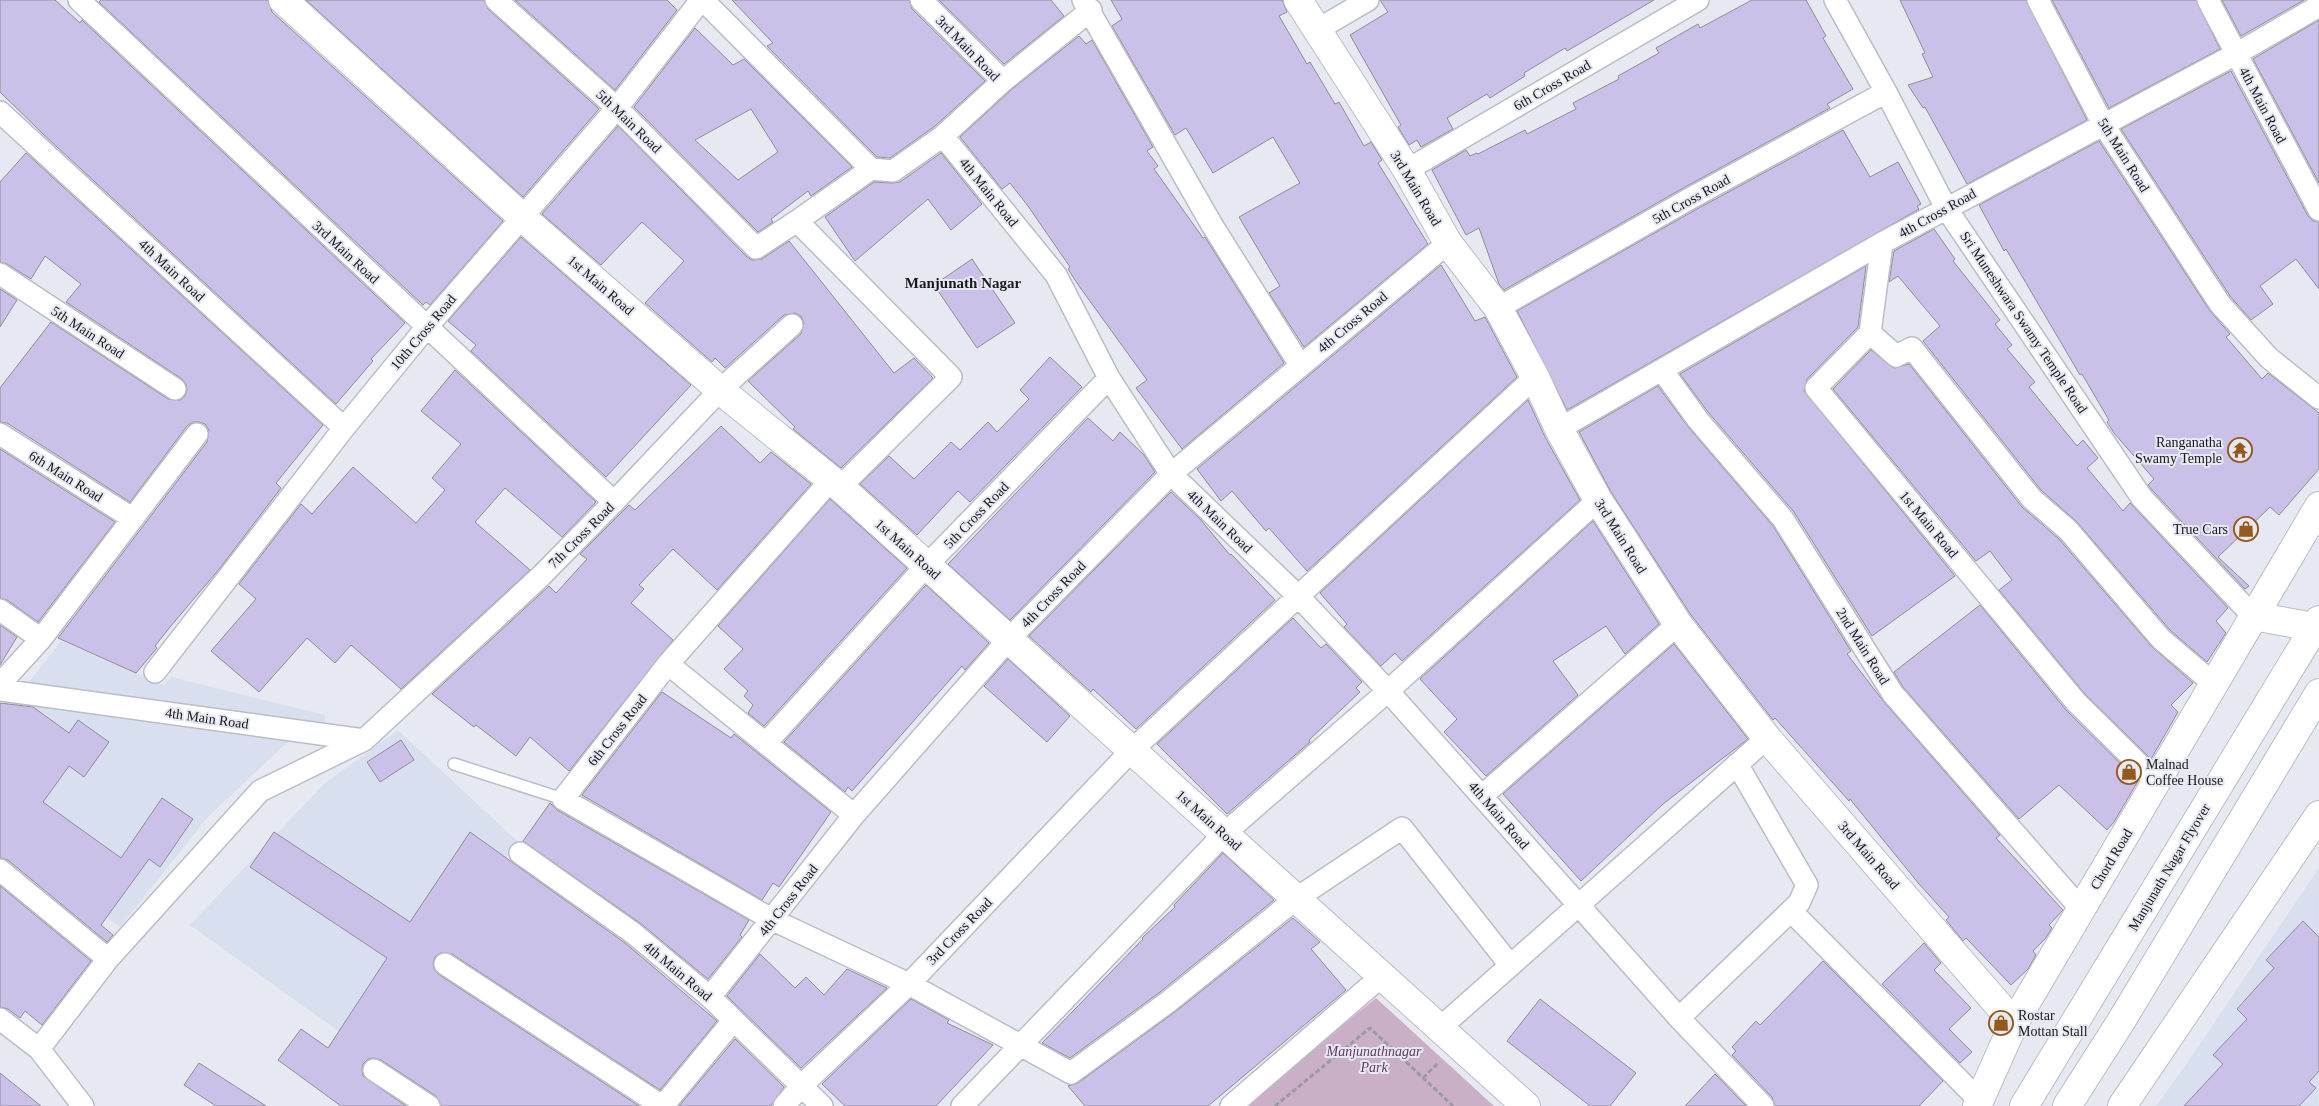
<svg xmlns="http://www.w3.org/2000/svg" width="2319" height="1106" font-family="'Times New Roman',serif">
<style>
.built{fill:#d8dfef}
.green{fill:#cab0c7}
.building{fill:#cbc0e8;stroke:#8f8d95;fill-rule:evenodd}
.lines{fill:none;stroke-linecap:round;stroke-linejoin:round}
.service-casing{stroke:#babdc6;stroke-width:14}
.minor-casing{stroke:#babdc6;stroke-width:24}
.tertiary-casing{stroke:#babdc6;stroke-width:30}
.primary-casing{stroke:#babdc6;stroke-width:30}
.path{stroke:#989ba1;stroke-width:3;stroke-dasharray:5 2.5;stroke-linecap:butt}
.service{stroke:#fff;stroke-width:11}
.minor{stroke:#fff;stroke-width:21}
.tertiary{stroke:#fff;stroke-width:28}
.primary{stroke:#fff;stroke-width:28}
.labels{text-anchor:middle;stroke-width:4;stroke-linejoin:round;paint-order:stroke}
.street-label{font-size:14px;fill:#18191c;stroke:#e6e9f2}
.poi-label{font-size:14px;fill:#18191c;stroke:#e6e9f2;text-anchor:end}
.park-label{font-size:14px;font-style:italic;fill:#643962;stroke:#e6e9f2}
.neighbourhood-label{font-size:15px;font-weight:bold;fill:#18191c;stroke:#e6e9f2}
</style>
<rect width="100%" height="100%" fill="#e6e9f2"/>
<!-- built -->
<path class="built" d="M61,641L164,685L171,677L325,715V743L294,736L206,819L120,927L22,855L12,869L0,859V719Z
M398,730L517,841L376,1058L190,925L324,784Z
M2319,868L2318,1106H2156L2183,1069Z"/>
<!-- green -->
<path class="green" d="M1376,998L1494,1106H1244Z"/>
<!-- building -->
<path class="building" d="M0,0H55L80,23L82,20L405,323L371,359L373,361L336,404L43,134L0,92Z
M101,0H268L272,12L503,221L430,305L426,302L423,305L99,2Z
M306,0H484L488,9L599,109L523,197Z
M515,0H667L677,10L615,90Z
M732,0H909L912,9L985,81L935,126L890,158L877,157L767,46L773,43Z
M939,0H1051L1064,16L1004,64Z
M1111,0H1282L1287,12L1279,16L1307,64L1310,62L1335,104L1339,102L1364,146L1371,142L1382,160L1378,163L1428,244L1304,347L1269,293L1280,286L1239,217L1300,183L1273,137L1213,173L1186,128L1175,135L1112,26L1122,19Z
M1380,0H1654L1567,51L1565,48L1524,73L1525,76L1490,98L1487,94L1447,118L1453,129L1421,147L1417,140L1409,145L1398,127L1401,125L1350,35L1388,12Z
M1752,0H1806L1826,36L1823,38L1853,89L1827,104L1830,108L1685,187L1504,290L1499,284L1479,228L1466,235L1432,170L1466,150L1470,156L1477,153L1478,154L1525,130L1527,134L1576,109L1573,103L1619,79L1618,76L1659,53L1656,48L1698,24L1700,28Z
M1900,0H2026L2087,120L1967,184L1925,107L1923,108L1908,85L1933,77L1922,54L1925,53Z
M2052,0H2196L2220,49L2109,108Z
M2222,0H2304L2241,36Z
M2319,20V183L2253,59Z
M695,28L733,65L744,59L852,167L811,196L808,191L771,219L773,222L758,232L634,107ZM751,109L778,152L738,180L695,140Z
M1079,36L1086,44L1092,40L1153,147L1147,151L1158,166L1154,169L1203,238L1205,237L1284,363L1182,449L1136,388L1147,380L1079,286L1068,269L1070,267L1028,206L1010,183L1002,189L960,137L1011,90Z
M2231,71L2308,216L2313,221L2319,222V289L2296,259L2260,286L2273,304L2251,320L2230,296L2121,129Z
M618,126L747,257L752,260L762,259L789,241L894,373L914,358L933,378L841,468L793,429L795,427L748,381L801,334L804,323L801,316L795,313L784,315L725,368L715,358L712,362L645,303L684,261L642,222L601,265L542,214Z
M1843,130L1870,177L1898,162L1921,204L1917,206L1919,209L1567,410L1517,311L1697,209Z
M2099,141L2210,311L2230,334L2226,337L2262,379L2268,373L2319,413V469L2279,515L2270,507L2218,557L2249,586L2245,589L2152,490L2148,485L2154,479L2114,433L2107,422L2109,420L2082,374L2080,375L2006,249L2004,251L1979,205Z
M26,153L323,425L276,483L281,488L220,568L170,627L155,646L157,648L136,673L58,638L207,442L209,430L205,424L199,422H193L187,426L130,502L7,423L0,422V388L51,322L168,399L180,400L185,396L187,390L186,384L182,379L66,302L81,284L45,256L31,279L7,264L0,262V182Z
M941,153L982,204L951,230L928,199L855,261L825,217L874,182L892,183L900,182Z
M1934,229L1955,259L1953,261L2000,320L1995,324L2012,345L2007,349L2035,382L2029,387L2077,446L2083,440L2098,458L2087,468L2123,511L2130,503L2228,608L2216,621L2226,633L2207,662L2170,630L2077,522L2041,490L1923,341L1940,326L1898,276L1889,282L1894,251Z
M521,237L691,385L606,477L471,351L476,345L448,321Z
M972,259L1015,323L977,348L934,285Z
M1441,265L1475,321L1485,317L1517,377L1307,571L1269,528L1266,531L1232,491L1221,501L1197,469Z
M1866,266L1858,327L1807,379L1804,391L1955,576L1872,636L1794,512L1708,412L1680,374Z
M0,289L17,300L0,327Z
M1871,350L1894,368L1909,364L2022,507L2059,539L2152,647L2193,683L2171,705L2178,712L2151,759L2085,694L1999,590L2012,580L1990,551L1976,561L1833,389Z
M1050,357L1082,387L970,502L958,491L917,535L860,484L889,456L914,479L951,442L960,450L988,422L997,432L1029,399L1020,390Z
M455,370L596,502L562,537L505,488L475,522L530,570L401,689L351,645L335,663L307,638L259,692L211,651L256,599L239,584L301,504L312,514L353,467L416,523L445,490L432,478L461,444L421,411Z
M1658,386L1689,428L1773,526L1851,651L1847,654L1884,702L2000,835L1996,838L2063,910L2049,925L2052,928L2045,939L2033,951L2036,955L2028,969L2011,985L1966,938L1963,941L1946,920L1949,917L1919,884L1850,799L1849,801L1775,718L1773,720L1691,615L1611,492L1579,432Z
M1528,400L1545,437L1580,500L1402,661L1395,653L1381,666L1344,627L1347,624L1320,593Z
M1088,418L1113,441L1120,432L1144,455L1155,472L1010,620L948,564Z
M721,426L760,463L771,452L811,484L717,590L673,549L639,585L644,589L631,603L673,640L569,771L530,737L516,756L476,725L474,727L432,694L549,586L556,593L558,591L587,559L580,554L629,505L635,510Z
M0,449L115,522L38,622L7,600L0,598Z
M1171,492L1200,519L1230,555L1231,554L1275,600L1136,729L1093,689L1091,692L1029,636Z
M830,499L907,568L764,726L748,713L753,705L744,696L748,691L724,669L743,649L718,626Z
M1593,521L1659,624L1625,654L1606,626L1553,661L1578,695L1486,776L1444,732L1457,719L1420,679Z
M926,585L989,643L965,670L962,666L852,791L848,787L845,792L784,742Z
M1980,605L2066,710L2138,781L2114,822L2107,830L2059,785L2019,819L1903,687L1894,672Z
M1293,618L1321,648L1326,644L1362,682L1356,688L1360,692L1309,740L1310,742L1227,814L1157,744Z
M0,625L17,637L0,665Z
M1674,644L1748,739L1663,804L1581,881L1503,794Z
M1008,659L1070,716L1047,742L984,686Z
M662,692L731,738L734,734L831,812L779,887L773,883L762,900L582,795Z
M0,703L33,707L69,733L78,720L109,742L84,777L69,766L43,802L121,858L162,798L193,819L160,867L149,859L101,925L113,935L107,942L8,860L0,858Z
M401,740L414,760L380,782L367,762Z
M550,803L557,810L749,920L740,935L742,937L708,979L640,923L523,841Z
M274,832L410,922L470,832L625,943L717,1021L660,1090L452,954L440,953L435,957L433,963L434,969L438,974L639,1106H441L436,1096L381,1060L374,1058L368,1059L363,1064L362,1070L363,1076L406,1106H341L278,1060L301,1029L328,1048L387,958L250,867Z
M1223,853L1274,900L1160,992L1070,1058L1042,1043L1143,939L1142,938L1175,907L1174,905Z
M0,886L91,961L42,1025L25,1011L20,1018L8,1009L0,1007Z
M1293,918L1320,942L1311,949L1346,990L1208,1106H1085L1068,1086L1078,1083L1175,1012Z
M2303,921L2319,937V1071L2309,1082L2316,1088L2299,1106H2184L2223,1064L2213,1055L2247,1019L2237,1009L2274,968L2266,960Z
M1924,943L1941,963L1934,970L1971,1008L1949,1029L1972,1052L1960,1063L1882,984Z
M760,954L795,988L806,977L824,995L847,969L887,988L801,1068L727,996Z
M1823,961L1943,1081L1919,1106H1775L1772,1097L1732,1055L1736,1051L1732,1047L1756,1021L1760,1025Z
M911,999L949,1020L947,1023L993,1045L936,1106H845L822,1084Z
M1540,999L1636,1073L1610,1106H1590L1507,1041Z
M735,1039L784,1087L772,1104L770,1106H679Z
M199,1063L266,1106H216L184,1085Z
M0,1073L41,1106H0Z
M1715,1074L1746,1106H1685Z"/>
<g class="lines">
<defs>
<path id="service" d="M454,764L563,799"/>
<path id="minor" d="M79,0L614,502
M496,0L617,108L756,248L797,221
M703,0L871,169L893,171L943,136L1056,275L1109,378L1171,474L1298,596L1388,691L1679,1018L1763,1106
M921,0L1003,81L943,136
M1083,0L1212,225L1300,365
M1835,0L1886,92L1946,208L2142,498L2253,616
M2038,0L2103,124L2220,304L2269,358L2319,398
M2208,0L2319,210
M1317,30L1368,0
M1003,81L1091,10
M0,112L344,428
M1407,170L1698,0
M1882,243L1870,333L1816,388L2076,702L2157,782
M0,274L175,389
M1498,308L1691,198L1886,92
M1870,333L1896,356L1912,348L2032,499L2068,530L2161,639L2214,684
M1662,370L1698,420L1783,519L1893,694L2081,909
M1559,429L1882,243L2236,54L2319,6
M0,434L132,518
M831,480L668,664L563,799L773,920L909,984L1071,1073L1168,1002L1297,898L1402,828L1510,965
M840,487L951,377L797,221L871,169
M0,610L41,639
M668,664L854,815
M155,672L344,428L426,328L617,108L701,0
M0,684L41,639L197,434
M0,690L364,740
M766,743L926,566L1109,378
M1482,796L1678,624
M520,853L633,933L710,997L822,1106
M0,870L108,959
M1791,911L1980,1101
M445,964L662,1106
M710,997L854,815L1008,640L1171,474L1448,243
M1679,1018L1799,903L1807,885L1737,764
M0,1019L39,1049L83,1106
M1441,1027L1767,738
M39,1049L108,959L260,791L364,740L541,576L614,502L720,390L792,325
M374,1070L429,1106
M663,1106L733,1021
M784,1106L801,1086L909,984L1131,751L1535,377
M962,1106L1224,834L1388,691L1598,500
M1231,1106L1383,975"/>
<path id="tertiary" d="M283,0L522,217L720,390L840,487L1526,1106
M1298,0L1407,170L1448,243L1498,308L1535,377L1559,429L1598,500L1678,624L1767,738L2014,1023
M1977,1106L2014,1023L2319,506
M2122,1106L2319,815"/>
<path id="primary" d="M2253,616L2314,627
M2024,1106L2319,620
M2067,1106L2120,1023L2319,693"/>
</defs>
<!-- service casing -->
<use href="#service" class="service-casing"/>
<!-- minor casing -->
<use href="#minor" class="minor-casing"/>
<!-- tertiary casing -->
<use href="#tertiary" class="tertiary-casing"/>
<!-- primary casing -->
<use href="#primary" class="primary-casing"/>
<!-- path -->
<path class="path" d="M1423,1078L1438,1063
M1275,1106L1370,1028L1453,1106"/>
<!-- service -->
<use href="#service" class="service"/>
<!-- minor -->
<use href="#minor" class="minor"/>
<!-- tertiary -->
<use href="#tertiary" class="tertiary"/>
<!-- primary -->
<use href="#primary" class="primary"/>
</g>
<!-- icons -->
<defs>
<symbol id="temple-ring" viewBox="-11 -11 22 22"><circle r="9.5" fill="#e6e9f2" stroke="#95591a" stroke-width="1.5"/><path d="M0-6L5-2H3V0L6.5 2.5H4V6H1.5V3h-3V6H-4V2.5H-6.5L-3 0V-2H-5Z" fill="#95591a"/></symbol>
<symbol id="shop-ring" viewBox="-11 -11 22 22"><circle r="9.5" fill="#e6e9f2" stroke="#95591a" stroke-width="1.5"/><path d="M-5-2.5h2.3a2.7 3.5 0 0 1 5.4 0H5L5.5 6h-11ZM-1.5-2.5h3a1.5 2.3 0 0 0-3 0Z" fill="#95591a"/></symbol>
</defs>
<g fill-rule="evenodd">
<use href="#temple-ring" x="2226" y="436" width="28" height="28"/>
<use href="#shop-ring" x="2232" y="515" width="28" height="28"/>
<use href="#shop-ring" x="2115" y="758" width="28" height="28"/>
<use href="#shop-ring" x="1987" y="1009" width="28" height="28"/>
</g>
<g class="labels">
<!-- street labels -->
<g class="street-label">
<text transform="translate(968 48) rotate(46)" y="5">3rd Main Road</text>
<text transform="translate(1552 85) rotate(-30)" y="5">6th Cross Road</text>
<text transform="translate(2263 105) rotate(62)" y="5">4th Main Road</text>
<text transform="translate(629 121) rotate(44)" y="5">5th Main Road</text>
<text transform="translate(2124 155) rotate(58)" y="5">5th Main Road</text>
<text transform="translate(1416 188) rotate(59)" y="5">3rd Main Road</text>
<text transform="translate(989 192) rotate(51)" y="5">4th Main Road</text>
<text transform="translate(1691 199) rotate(-29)" y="5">5th Cross Road</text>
<text transform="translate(1937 213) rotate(-29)" y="5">4th Cross Road</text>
<text transform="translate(346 252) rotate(43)" y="5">3rd Main Road</text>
<text transform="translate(172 270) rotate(43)" y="5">4th Main Road</text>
<text transform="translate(601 285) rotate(41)" y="5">1st Main Road</text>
<text transform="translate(1352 322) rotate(-40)" y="5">4th Cross Road</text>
<text transform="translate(2024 322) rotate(56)" y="5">Sri Muneshwara Swamy Temple Road</text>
<text transform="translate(88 332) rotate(33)" y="5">5th Main Road</text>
<text transform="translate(423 332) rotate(-50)" y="5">10th Cross Road</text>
<text transform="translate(66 476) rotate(32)" y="5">6th Main Road</text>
<text transform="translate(976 515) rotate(-46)" y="5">5th Cross Road</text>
<text transform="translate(1220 521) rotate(44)" y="5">4th Main Road</text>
<text transform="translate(1929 524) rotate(50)" y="5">1st Main Road</text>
<text transform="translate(581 535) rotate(-45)" y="5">7th Cross Road</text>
<text transform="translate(1621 536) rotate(58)" y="5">3rd Main Road</text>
<text transform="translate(908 549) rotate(42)" y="5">1st Main Road</text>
<text transform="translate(1053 594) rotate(-46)" y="5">4th Cross Road</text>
<text transform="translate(1863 646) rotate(58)" y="5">2nd Main Road</text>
<text transform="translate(207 718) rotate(8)" y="5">4th Main Road</text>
<text transform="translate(617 730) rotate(-52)" y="5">6th Cross Road</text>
<text transform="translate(1499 815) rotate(49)" y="5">4th Main Road</text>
<text transform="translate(1209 820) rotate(42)" y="5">1st Main Road</text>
<text transform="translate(1869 855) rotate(49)" y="5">3rd Main Road</text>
<text transform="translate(2111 859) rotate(-59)" y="5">Chord Road</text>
<text transform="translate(2169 867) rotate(-59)" y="5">Manjunath Nagar Flyover</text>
<text transform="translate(788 900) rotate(-52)" y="5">4th Cross Road</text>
<text transform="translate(959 931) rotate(-46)" y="5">3rd Cross Road</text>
<text transform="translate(678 971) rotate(40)" y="5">4th Main Road</text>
</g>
<!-- poi labels -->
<g class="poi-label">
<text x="2222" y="447">Ranganatha<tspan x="2222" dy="16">Swamy Temple</tspan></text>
<text x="2228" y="534">True Cars</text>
<text x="2146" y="769" text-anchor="start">Malnad<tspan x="2146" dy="16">Coffee House</tspan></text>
<text x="2018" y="1020" text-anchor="start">Rostar<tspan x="2018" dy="16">Mottan Stall</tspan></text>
</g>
<!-- park labels -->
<g class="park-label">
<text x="1374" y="1056">Manjunathnagar<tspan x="1374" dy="16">Park</tspan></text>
</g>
<!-- neighbourhood labels -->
<g class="neighbourhood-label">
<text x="963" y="288">Manjunath Nagar</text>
</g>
</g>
</svg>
